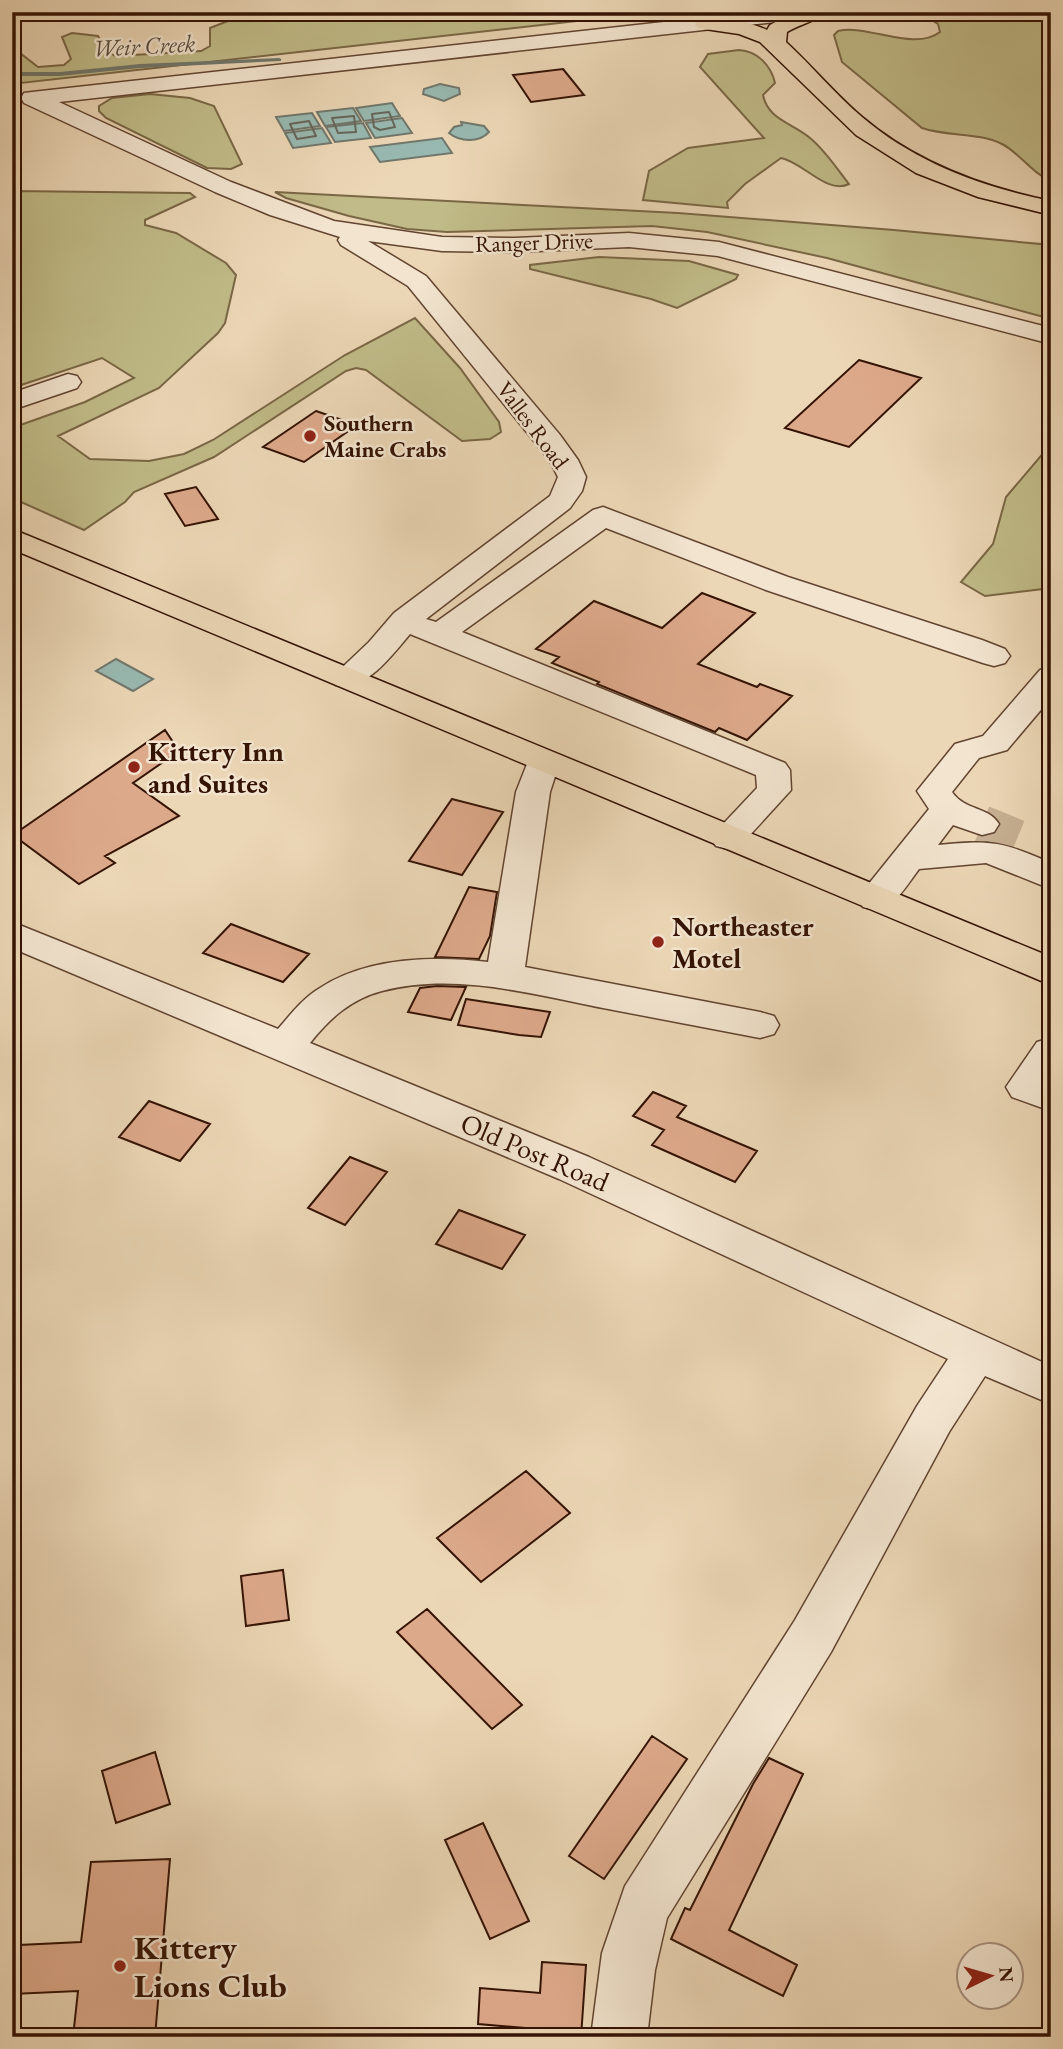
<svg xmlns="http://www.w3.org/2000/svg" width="1063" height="2049" font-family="'EB Garamond',serif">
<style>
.green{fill:#c0bb88;stroke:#7a6746;stroke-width:2}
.water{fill:#98b9b1;stroke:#70776c;stroke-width:2}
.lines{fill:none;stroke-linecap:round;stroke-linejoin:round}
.shore{stroke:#66665a;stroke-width:2}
.stream{fill:#70776c;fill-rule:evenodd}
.building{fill:#dda98b;stroke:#341304;stroke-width:2}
.minor-tunnel{stroke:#c6af92;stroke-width:38;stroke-dasharray:38 19;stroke-linecap:butt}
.minor-casing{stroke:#624430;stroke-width:3}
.major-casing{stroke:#341304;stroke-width:3}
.highway-casing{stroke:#341304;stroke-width:3}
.minor{fill:#f2e4cf;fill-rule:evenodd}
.major{fill:#ebd6b5;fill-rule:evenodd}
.highway{fill:#ebd6b5;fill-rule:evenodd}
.poi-dot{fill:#8f2418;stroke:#f2e4cf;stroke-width:2.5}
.labels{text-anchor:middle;stroke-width:5;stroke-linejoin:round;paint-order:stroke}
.far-street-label{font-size:23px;fill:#341304;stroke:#f2e4cf}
.far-poi-label{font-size:23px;font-weight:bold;fill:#341304;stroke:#f2e4cf;text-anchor:start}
.far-water-label{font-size:24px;font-style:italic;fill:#574d41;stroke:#f2e4cf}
.poi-label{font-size:28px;font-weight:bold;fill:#341304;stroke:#f2e4cf;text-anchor:start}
.street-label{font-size:28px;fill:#341304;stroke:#f2e4cf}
.near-poi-label{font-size:33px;font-weight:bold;fill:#341304;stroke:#f2e4cf;text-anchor:start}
</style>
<rect width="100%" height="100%" fill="#ebd6b5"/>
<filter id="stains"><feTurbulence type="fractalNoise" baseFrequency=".00286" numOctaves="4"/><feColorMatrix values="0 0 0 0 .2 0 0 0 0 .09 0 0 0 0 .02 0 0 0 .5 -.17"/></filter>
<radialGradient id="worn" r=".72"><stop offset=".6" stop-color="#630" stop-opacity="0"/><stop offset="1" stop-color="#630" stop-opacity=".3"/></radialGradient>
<!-- green -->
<path class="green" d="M251,12H657L12,84V53H20L38,67L64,65L71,59L62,37L72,33L98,36L107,52L116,56L201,51L210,46V28Z
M918,12H1051V180C1033,175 1020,153 1002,144C978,132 948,137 922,128L842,62L834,35L838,31C868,24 914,52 940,32L938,24Z
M739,50C757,51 771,65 775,83L763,95C768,120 793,123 810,138C825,150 837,169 849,184C827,195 803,162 781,158L745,184L727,202L728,208L643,200L649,171L688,148L764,138L700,67L708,54Z
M150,94L190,98L214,106L242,164L231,169L207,168L106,118L99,111V106L112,98Z
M12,191L190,193L195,197L145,220V225L176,233L226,263L236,275L225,323L218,333L159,388L58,436L90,459L149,461L184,454L213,440L345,355L415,318L460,368L499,422L501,432L490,439L462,441L366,370L356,368L346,371L214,457L134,492L125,502L84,530L12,498V428L85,402L134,378L102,358L12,388Z
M275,192L678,213L894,230L1051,245V319L827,258L707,232L652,226L447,232L407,229L349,216L286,198Z
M599,257L689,261L738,275L736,279L677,308L651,299L530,269V265Z
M1051,444V588L985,596L961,582L993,544L1006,497Z"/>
<!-- water -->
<path class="water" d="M440,84L459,88L460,94L444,101L423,94L424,89Z
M392,103L400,116L364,121L356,108Z
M353,108L361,121L325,126L317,112Z
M312,113L320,126L284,131L276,117Z
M402,118L412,133L375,138L366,123Z
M461,122L484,126L489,132C479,143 460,142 449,133L454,127L462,125Z
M363,123L371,138L335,142L326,127Z
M322,128L331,143L293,148L285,133Z
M442,138L452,153L380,162L370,147Z
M116,659L153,679L133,691L96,671Z"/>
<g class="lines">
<!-- shore -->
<path class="shore" d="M389,112L395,127L380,130L374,127L372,114Z
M354,116L356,132L338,133L332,118Z
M309,121L316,136L297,139L290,124Z"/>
<!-- stream -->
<path class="stream" d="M279,58L281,59V61L140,68L60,76H12V72H60L140,64Z"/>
</g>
<!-- building -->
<path class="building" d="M563,69L584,95L531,102L513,75Z
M859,360L921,378L849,447L785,428Z
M316,411L357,425L304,462L263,447Z
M196,487L218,519L185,526L165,494Z
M702,593L755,613L698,664L757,687L760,684L792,696L747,740L719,728L715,732L597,684L599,682L552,663L559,657L536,649L594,601L662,628Z
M165,730L179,751L133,783L179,816L105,856L115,863L79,884L13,835Z
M452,799L503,812L462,875L409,861Z
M469,887L497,892L490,936L479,959L435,957Z
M231,924L309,954L283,982L203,953Z
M437,986L466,987L451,1020L408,1012L420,988Z
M466,999L550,1012L541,1037L519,1035L458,1025Z
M653,1092L686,1106L677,1117L757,1151L735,1182L652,1145L664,1130L633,1116Z
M149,1101L210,1124L180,1161L119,1137Z
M350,1157L387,1172L345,1225L308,1208Z
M459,1210L525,1235L502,1269L436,1244Z
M526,1471L570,1513L481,1582L437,1538Z
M283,1570L289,1620L246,1626L241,1576Z
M427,1609L522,1705L492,1729L397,1632Z
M652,1736L687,1759L604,1879L569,1856Z
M155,1752L170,1804L116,1823L102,1771Z
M769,1758L803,1774L729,1930L797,1965L783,1996L671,1939L685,1908L690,1910L753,1784Z
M483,1823L529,1921L490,1939L445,1840Z
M170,1859L155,2037H73L78,1991L12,1994L19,1945L81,1942L91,1862Z
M542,1962L586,1965L581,2037H536V2029L478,2024L480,1988L540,1993Z"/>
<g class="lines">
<!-- minor-tunnel -->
<path class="minor-tunnel" d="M982,824L1023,841"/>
<defs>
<path id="minor" d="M754,12H821L811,18L59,102L231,182L334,221L442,237L515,238L629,233L719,242L1051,328V344L718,256L629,247L515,252L442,251L368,241L426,276L560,435L578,460L586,477L582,491L570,508L426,619L436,622L593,510L603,507L788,577L982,640L1005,649L1010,656L1005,663L994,666L983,663L766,590L606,528L462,632L785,763L790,770L791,790L740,846L728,849L716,846L710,838L757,788L756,775L410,634C392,655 366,692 336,685L331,678L369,642L394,613L550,496L558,477L550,461L408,286L341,245L338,240L340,237L270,215L215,192L24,103L21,98L24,93L32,92Z
M68,374L77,376L81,382L77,388L12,410V393Z
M1051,667V698L1007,750L979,758L952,792C965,811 988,806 999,824L994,832L982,835L953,825L938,845C991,840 1001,841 1051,863V889L986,863L919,869C903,890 892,915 863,907L858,899L863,891L929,809L917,791L955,744L983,736L1040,670Z
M543,751L555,754L560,761L550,792L525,967L760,1012L774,1016L779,1025L774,1034L760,1038C708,1028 655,1018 603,1008C532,994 454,972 382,991C351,999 330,1018 310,1043L589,1157L1051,1366V1404L985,1376L949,1432L831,1652L667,1918L655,1970L647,2037H591L602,1953L625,1886L795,1620L917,1406L948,1359L559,1179L12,948V922L278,1029C291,1014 303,998 320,988C368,957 434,956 488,962L516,792L531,754Z
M1051,1038V1111L1012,1097L1006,1087L1037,1042Z"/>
<path id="major" d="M12,529L1051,957V985L12,549Z"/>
<path id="highway" d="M794,12H826C819,20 798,25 787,32L786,42C812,66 835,94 862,117C916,163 982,187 1051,201V215L978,197L916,173L856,135L760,42L739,34L698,28L695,24L698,20C719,14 747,21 767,30L770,25Z"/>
</defs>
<!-- minor casing -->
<use href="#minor" class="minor-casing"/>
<!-- major casing -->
<use href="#major" class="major-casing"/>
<!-- highway casing -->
<use href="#highway" class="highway-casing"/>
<!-- minor -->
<use href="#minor" class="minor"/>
<!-- major -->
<use href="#major" class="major"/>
<!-- highway -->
<use href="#highway" class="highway"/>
</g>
<!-- markers -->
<g class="poi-dot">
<circle cx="310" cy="436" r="7"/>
<circle cx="134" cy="767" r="7"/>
<circle cx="658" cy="942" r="7"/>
<circle cx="120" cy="1966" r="7"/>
</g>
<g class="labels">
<!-- far-street labels -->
<g class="far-street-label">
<text transform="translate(534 242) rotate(-2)" y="8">Ranger Drive</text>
<text transform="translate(533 425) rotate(53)" y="8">Valles Road</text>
</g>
<!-- far-poi labels -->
<g class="far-poi-label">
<text x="324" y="431">Southern<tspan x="324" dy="26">Maine Crabs</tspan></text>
</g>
<!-- far-water labels -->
<g class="far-water-label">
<text transform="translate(144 46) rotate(-3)" y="8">Weir Creek</text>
</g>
<!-- poi labels -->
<g class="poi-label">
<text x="148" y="761">Kittery Inn<tspan x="148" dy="32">and Suites</tspan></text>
<text x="672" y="936">Northeaster<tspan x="672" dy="32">Motel</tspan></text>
</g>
<!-- street labels -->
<g class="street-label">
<text transform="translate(535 1152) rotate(23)" y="10">Old Post Road</text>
</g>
<!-- near-poi labels -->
<g class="near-poi-label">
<text x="134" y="1959">Kittery<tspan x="134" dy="38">Lions Club</tspan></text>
</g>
</g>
<!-- margin -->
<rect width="1063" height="2049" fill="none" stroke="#ebd6b5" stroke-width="42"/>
<rect x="14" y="14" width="1035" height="2021" fill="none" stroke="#341304" stroke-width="3.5"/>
<rect x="21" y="21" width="1021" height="2007" fill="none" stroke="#341304" stroke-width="2"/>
<!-- north arrow -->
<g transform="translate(990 1976) rotate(85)"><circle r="33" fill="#f2e4cf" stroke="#a6907e" stroke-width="2"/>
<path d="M0-5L12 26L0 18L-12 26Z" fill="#8f2418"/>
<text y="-10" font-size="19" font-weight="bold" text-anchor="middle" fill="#341304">N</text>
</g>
<rect width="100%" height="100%" filter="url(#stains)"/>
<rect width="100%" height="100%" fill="url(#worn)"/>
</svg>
